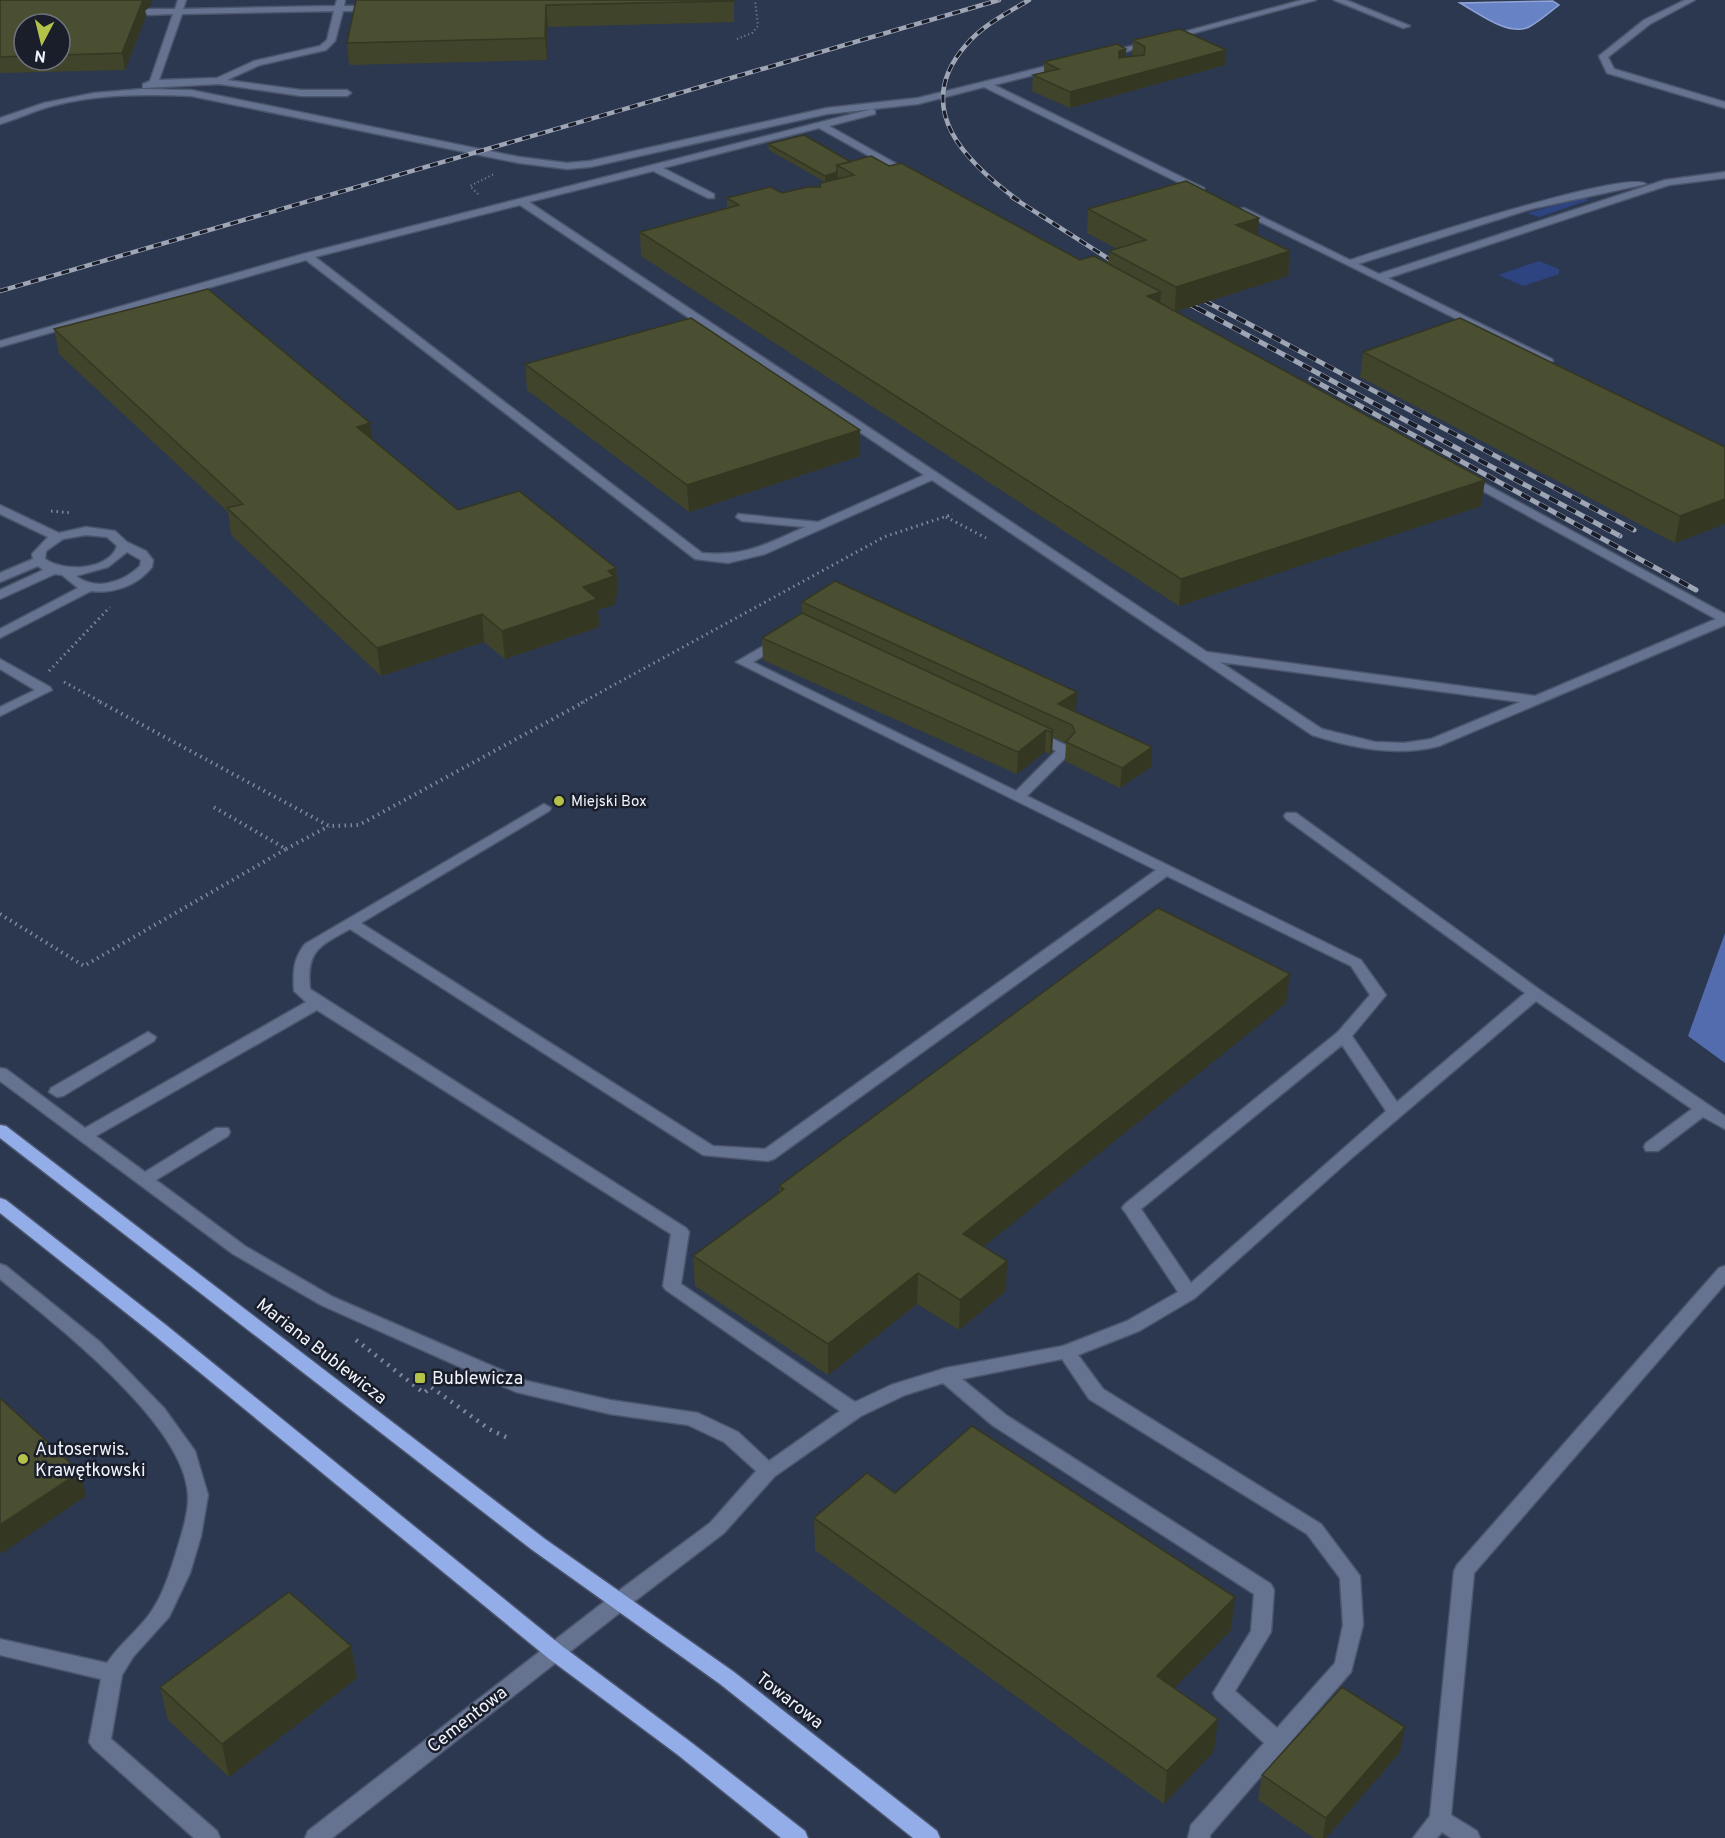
<svg xmlns="http://www.w3.org/2000/svg" width="1725" height="1838" viewBox="0 0 1725 1838" font-family="Overpass,sans-serif">
<style>
.green{fill:#2d4480}
.forest{fill:#526cad}
.water{fill:#6783c6;stroke:#90a5d6;stroke-width:1.5}
.lines{fill:none;stroke-linecap:round;stroke-linejoin:round}
.lane-casing{stroke:#4b556c;stroke-width:3}
.street-casing{stroke:#4b556c;stroke-width:3}
.primary-casing{stroke:#4b556c;stroke-width:3}
.path-far3{stroke:#80889b;stroke-width:2;stroke-dasharray:1 3;stroke-linecap:butt}
.path-far2{stroke:#80889b;stroke-width:3;stroke-dasharray:1.5 4;stroke-linecap:butt}
.path-far1{stroke:#80889b;stroke-width:4;stroke-dasharray:1.5 4.5;stroke-linecap:butt}
.path{stroke:#80889b;stroke-width:4.5;stroke-dasharray:2 6;stroke-linecap:butt}
.lane{fill:#667390;fill-rule:evenodd}
.street{fill:#667390;fill-rule:evenodd}
.primary{fill:#93ade9;fill-rule:evenodd}
.rail-far1-casing{stroke:#9ea6b6;stroke-width:4.5}
.rail-casing{stroke:#9ea6b6;stroke-width:5}
.rail-far1{stroke:#191e2a;stroke-width:3;stroke-dasharray:8;stroke-linecap:butt}
.rail{stroke:#191e2a;stroke-width:4;stroke-dasharray:10;stroke-linecap:butt}
.wall{fill:#40442a;fill-rule:evenodd}
.shaded-wall{fill:#343722}
.building{fill:#4b4f31;stroke:#343722;stroke-width:1.5}
.poi-dot{fill:#b4c24a;stroke:#191e2a;stroke-width:2}
.labels{text-anchor:middle;stroke-width:5;stroke-linejoin:round;paint-order:stroke}
.poi-label{font-size:15px;fill:#eef3fd;stroke:#191e2a;text-anchor:start}
.near-street-label{font-size:18px;fill:#eef3fd;stroke:#191e2a}
.near-poi-label{font-size:18px;fill:#eef3fd;stroke:#191e2a;text-anchor:start}
</style>
<rect width="100%" height="100%" fill="#2c3750"/>
<!-- green -->
<path class="green" d="M1582,198L1589,200L1539,217L1527,213Z
M1539,261L1559,269V274L1523,286L1498,275Z"/>
<!-- forest -->
<path class="forest" d="M1725,933V1063L1688,1036Z"/>
<!-- water -->
<path class="water" d="M1553,1L1559,5C1550,12 1540,21 1529,27C1508,37 1477,12 1460,3Z"/>
<g class="lines">
<defs>
<path id="lane" d="M178,0H186L183,9L335,6L337,0H345L344,6H364V10L361,11H343L335,41L326,50L260,65L227,80L301,90H347L351,93L347,96H301L219,84L143,88V84L150,81L173,14L148,15L144,12L148,9H175ZM334,11L327,40L320,46L254,61L217,78L159,80L182,14Z
M1302,0H1316L1109,56L1102,54Z
M1334,0H1346L1410,26L1403,28Z
M1685,0H1695L1650,24L1608,57L1614,69L1725,102V108L1607,73L1599,56L1644,20Z
M1063,62L1066,63V67L994,85L1204,188V192H1198L984,87L918,104L827,114L590,167L567,169L519,163L191,96C143,94 95,94 48,107C32,112 16,119 0,124V118L44,103L94,93L142,89L191,90L519,157L567,163L590,161L827,108L918,98Z
M872,109L875,110V114L829,126L911,172V176H905L819,128L663,168L714,194V198H708L653,171L529,202L1207,652L1535,696L1716,619L1463,480V476L1467,474L1725,614V625L1439,746C1396,757 1353,748 1312,735L932,480L765,554L728,563L695,559L306,260L0,347V341L303,254ZM520,205L924,475L818,522L738,514L736,517L742,521L805,527C766,544 746,557 702,553L315,257ZM1220,662L1520,702L1431,739L1404,743L1375,742L1322,729Z
M1725,172V178L1669,185L1388,278L1552,359L1553,361L1548,364L1236,210L1244,208L1350,260C1387,248 1625,169 1646,184L1531,209L1358,264L1379,274L1665,180Z
M0,505L59,533L86,527L115,531L127,542L146,551L153,560L152,567C138,585 114,594 91,591L0,638V629L78,588L62,575L55,574L0,599V590L43,570L38,566L0,582V573L33,559L32,554L48,537L0,514ZM86,535L107,537L117,546C109,571 63,572 45,559L46,551L63,539ZM127,552L141,560L140,566C122,583 96,591 76,576L108,567Z
M779,637L784,638L785,641L784,644L753,662L1016,791L1056,751L1029,738L1027,735L1029,732H1039L1070,747L1072,750L1070,753L1027,796L1361,960L1386,995L1352,1036L1397,1102L1525,993L1286,819L1284,816L1286,813H1296L1540,990L1725,1116V1129L1703,1117L1658,1151H1646L1644,1147L1646,1143L1692,1109L1536,1001L1354,1156L1195,1298L1139,1331L1078,1355L1103,1389L1321,1524L1360,1576L1363,1625L1351,1672L1210,1835V1838H1188L1191,1825L1264,1743L1216,1699L1213,1693L1251,1631L1254,1594L992,1425L943,1383L905,1395L861,1416L775,1476L724,1533L627,1607L620,1609L613,1607L610,1601L613,1595L710,1523L756,1471L724,1442L688,1425L610,1414L516,1392L321,1305L233,1254L0,1081V1068L6,1069L85,1128L306,1002L294,991C293,972 293,959 305,944L544,804L551,808L549,811L361,923L713,1146L765,1149L1156,870L736,662ZM1167,876L1351,966L1370,995L1338,1032L1125,1204L1122,1208L1125,1212L1178,1292L1127,1321L1063,1346L946,1368L891,1385L855,1402L681,1284L689,1232L686,1228L310,989C306,951 319,946 350,929L703,1155L768,1161L774,1159ZM317,1010L671,1234L663,1286L666,1290L840,1411L769,1461L738,1432L698,1413L610,1400L527,1381L333,1297L245,1246L156,1180L228,1136L230,1132L228,1128H216L145,1172L96,1136ZM1342,1045L1386,1111L1191,1283L1141,1209ZM1062,1359L1089,1399L1307,1534L1340,1578L1343,1625L1335,1663L1277,1728L1235,1691L1271,1632L1274,1590L1271,1584L1006,1415L962,1379Z
M0,659L50,687L52,690L0,716V707L35,690L0,669Z
M148,1032L156,1037L154,1041L63,1096L57,1097L49,1092L51,1088Z
M0,1264L6,1266L100,1342L164,1408L195,1451L208,1495L201,1536L190,1573L169,1617L133,1657L122,1675L111,1739L217,1831L220,1838H194L93,1748L89,1742L101,1679L0,1655V1639L107,1663C121,1642 139,1630 151,1612C163,1595 170,1572 176,1553C181,1536 189,1513 188,1495C185,1423 53,1323 0,1279Z
M1725,1266V1284L1474,1573L1451,1815L1477,1831L1480,1838H1451L1442,1832L1437,1838H1413L1430,1816L1454,1571L1457,1565L1719,1268Z"/>
<path id="street" d="M620,1593L627,1595L630,1601L627,1607L332,1838H305L308,1831L613,1595Z"/>
<path id="primary" d="M0,1125L6,1126L545,1539L734,1672L937,1831L940,1838H913L720,1684L531,1549L0,1138Z
M0,1198L6,1200L166,1325L562,1646L692,1743L805,1831L808,1838H781L678,1755L548,1658L154,1335L0,1213Z"/>
</defs>
<!-- lane casing -->
<use href="#lane" class="lane-casing"/>
<!-- street casing -->
<use href="#street" class="street-casing"/>
<!-- primary casing -->
<use href="#primary" class="primary-casing"/>
<!-- path-far3 -->
<path class="path-far3" d="M737,39L752,33L758,26L755,0
M478,194L470,186L494,174"/>
<!-- path-far2 -->
<path class="path-far2" d="M51,511L73,513
M946,517L986,538
M49,671L110,607
M64,682L103,703
M581,703L884,537L953,514"/>
<!-- path-far1 -->
<path class="path-far1" d="M100,702L329,826L359,825L584,702
M286,849L329,826
M0,914L84,966L286,849L210,805"/>
<!-- path -->
<path class="path" d="M356,1340L424,1393L431,1387L489,1429L510,1439"/>
<!-- lane -->
<use href="#lane" class="lane"/>
<!-- street -->
<use href="#street" class="street"/>
<!-- primary -->
<use href="#primary" class="primary"/>
<defs>
<path id="rail-far1" d="M1012,197L1123,268
M1019,201C967,163 910,109 966,45C983,25 1007,13 1029,0
M0,291L999,0
M1178,298L1200,310
M1205,301L1222,310"/>
<path id="rail" d="M1197,308L1620,536
M1219,308L1634,530
M1311,379L1696,590"/>
</defs>
<!-- rail-far1 casing -->
<use href="#rail-far1" class="rail-far1-casing"/>
<!-- rail casing -->
<use href="#rail" class="rail-casing"/>
<!-- rail-far1 -->
<use href="#rail-far1" class="rail-far1"/>
<!-- rail -->
<use href="#rail" class="rail"/>
</g>
<!-- wall -->
<path class="wall" d="M0,0L150,7L145,10L146,16L125,70L0,73ZM24,24H60V60H24Z
M356,0H734V22L548,27L547,60L349,65L347,43Z
M1133,40L1225,65L1070,108L1032,91L1033,75L1044,72V62L1133,56H1132Z
M768,144L851,162L889,166L1080,260L1108,264L1109,251L1117,249L1087,233L1088,209L1259,218L1257,235L1290,251L1288,276L1175,312L1485,480L1481,506L1179,606L641,256L640,232L727,208V198L782,193L820,187L838,179V178L825,182L769,150Z
M54,329L372,440L458,510L616,568L618,596L615,597L616,604L598,610L599,627L505,659L484,642L381,676L231,535L228,512L59,354Z
M1363,352L1725,447V524L1675,543L1360,377Z
M525,364L860,456L689,512L527,390Z
M802,602L1077,692L1075,711L1151,767L1120,788L1065,761L1066,743L1053,737L1052,752L1050,754L1045,752L1017,774L763,660L762,638L802,613Z
M1286,1003L984,1246L1006,1291L959,1330L917,1304L828,1375L695,1286L693,1256L779,1193V1186Z
M895,1493L1231,1630L1174,1688L1214,1751L1164,1804L815,1550L814,1518Z
M351,1646L357,1678L229,1777L168,1720L160,1687Z
M1400,1752L1326,1838H1314L1258,1800L1262,1775Z"/>
<!-- shaded-wall -->
<path class="shaded-wall" d="M140,0H152L150,7L145,10L146,16L125,70L122,53Z
M546,5L548,27L547,60L545,38Z
M1126,49V64L1118,67L1119,51Z
M1226,50L1225,65L1070,108V92Z
M837,172L838,178L825,182V176Z
M1259,218L1257,241L1236,225Z
M1290,251L1288,276L1175,312L1176,287Z
M1161,292L1159,317L1147,296Z
M370,423L374,449L357,427Z
M860,430V456L689,512L687,485Z
M1485,480L1481,506L1179,606L1181,579Z
M1725,499V524L1675,543L1680,516Z
M616,568L618,596L615,597L616,604L598,610L599,627L505,659L502,631L583,587L608,571Z
M482,614L484,642L381,676L377,648Z
M1077,692L1076,711L1061,720L1058,704Z
M1046,730L1045,752L1017,774L1018,752Z
M1053,730L1052,752L1050,754L1051,732Z
M1152,747L1151,767L1120,788L1122,768Z
M1290,974L1286,1003L962,1264L963,1234Z
M1007,1261L1006,1291L959,1330L960,1300Z
M918,1273L917,1304L828,1375V1344Z
M80,1472L86,1496L1,1554L0,1549V1525Z
M1235,1597L1231,1630L1154,1709L1157,1676Z
M351,1646L357,1678L229,1777L222,1744Z
M1218,1719L1214,1751L1164,1804L1167,1771Z
M1405,1727L1400,1752L1326,1838H1323L1326,1818Z"/>
<!-- building -->
<path class="building" d="M0,0H143L122,53L60,55V24H24V56L0,57Z
M356,0H734V1L546,5L545,38L347,43Z
M1180,29L1226,50L1070,92L1033,75L1059,69L1044,62L1117,44L1126,49L1119,51V58L1144,55L1145,47L1133,40Z
M804,135L851,162L837,165V172L825,176L768,144Z
M871,156L889,166L901,163L1080,260L1094,256L1161,292L1147,296L1485,480L1181,579L640,232L739,205L727,198L770,187L782,193L808,187H820L821,183L854,175L837,165Z
M1186,181L1259,218L1236,225L1290,251L1176,287L1109,251L1146,240L1088,209Z
M208,289L370,423L357,427L458,510L519,491L616,568L608,571L614,576L583,587L597,599L502,631L482,614L377,648L227,508L243,504L54,329Z
M691,318L860,430L687,485L525,364Z
M1460,318L1725,447V499L1680,516L1363,352Z
M835,581L1077,692L1058,704L1152,747L1122,768L1066,742L1075,732L1072,725L802,602Z
M802,613L1053,730L1051,732L1046,730L1018,752L762,638Z
M1158,908L1290,974L963,1234L1007,1261L960,1300L918,1273L828,1344L693,1256L784,1189L779,1186Z
M0,1398L80,1472L0,1525Z
M972,1426L1235,1597L1157,1676L1218,1719L1167,1771L814,1518L867,1473L895,1493Z
M289,1592L351,1646L222,1744L160,1687Z
M1342,1687L1405,1727L1326,1818L1262,1775Z"/>
<!-- markers -->
<g class="poi-dot">
<circle cx="559" cy="801" r="6"/>
<rect x="414" y="1372" width="12" height="12" rx="3"/>
<circle cx="23" cy="1459" r="6"/>
</g>
<g class="labels">
<!-- poi labels -->
<g class="poi-label">
<text x="571" y="806">Miejski Box</text>
</g>
<!-- near-street labels -->
<g class="near-street-label">
<text transform="translate(322 1351) rotate(38)" y="6">Mariana Bublewicza</text>
<text transform="translate(790 1700) rotate(38)" y="6">Towarowa</text>
<text transform="translate(467 1719) rotate(-38)" y="6">Cementowa</text>
</g>
<!-- near-poi labels -->
<g class="near-poi-label">
<text x="432" y="1384">Bublewicza</text>
<text x="35" y="1455">Autoserwis.<tspan x="35" dy="21">Krawętkowski</tspan></text>
</g>
</g>
<!-- north arrow -->
<g transform="translate(42 42) rotate(187)"><circle r="28" fill="#191e2a" stroke="#6e737e" stroke-width="1.5"/>
<path d="M0-4.5L10 22L0 15L-10 22Z" fill="#b4c24a"/>
<text y="-9" font-size="16" font-weight="bold" text-anchor="middle" fill="#eef3fd">N</text>
</g>
</svg>
